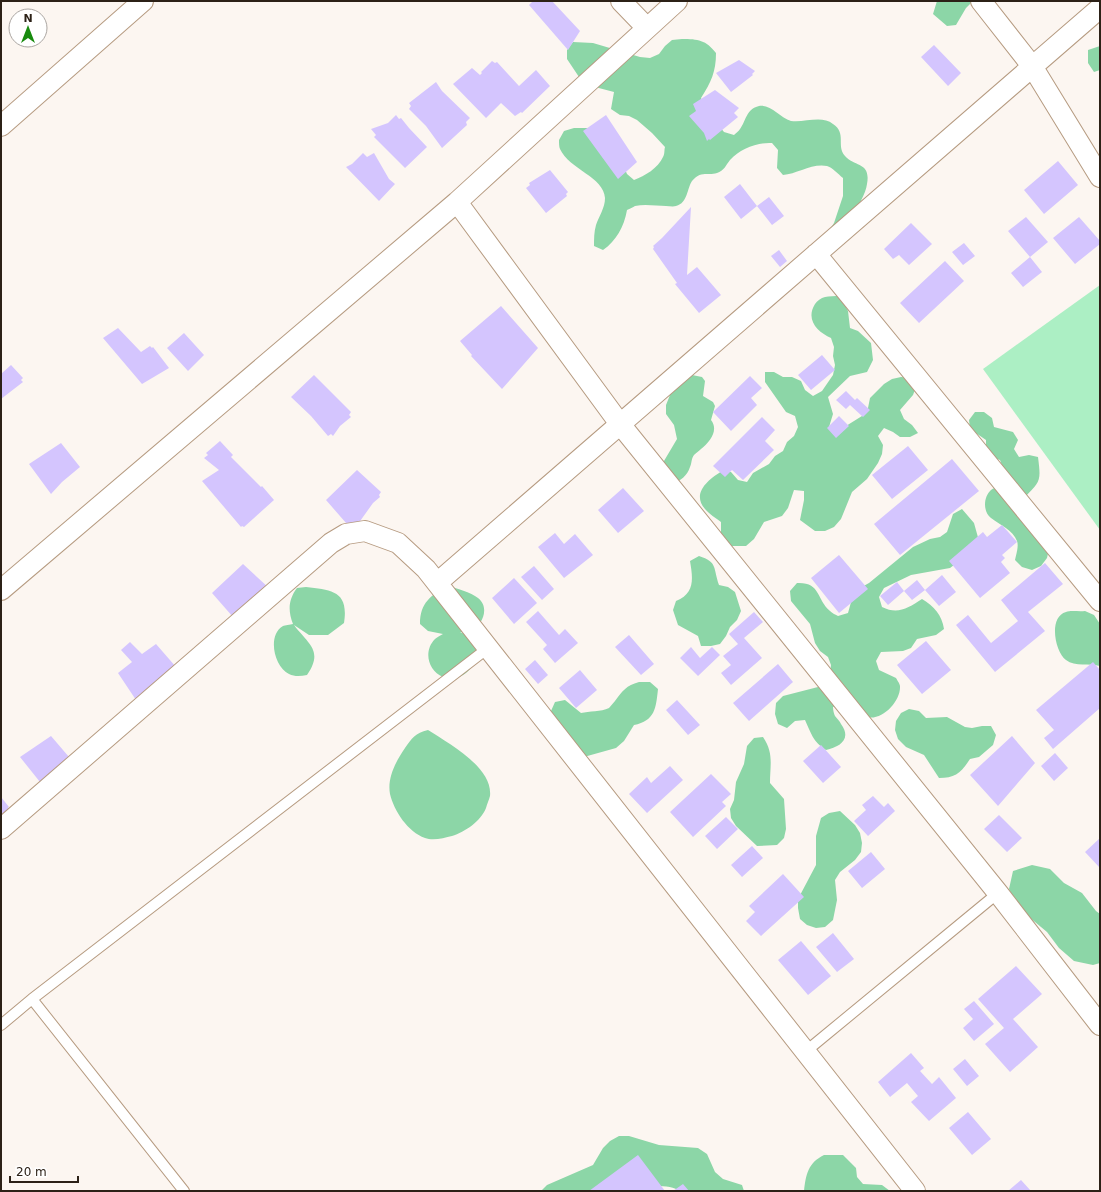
<svg xmlns="http://www.w3.org/2000/svg" width="1101" height="1192" viewBox="0 0 1101 1192" font-family="'DejaVu Sans',sans-serif">
<style>
.green{fill:#acefc4}
.forest{fill:#8cd6a7}
.building{fill:#d4c5fe}
.lines{fill:none;stroke-linecap:round;stroke-linejoin:round}
.service-casing{stroke:#b69b81;stroke-width:12}
.minor-casing{stroke:#b69b81;stroke-width:22}
.service{stroke:#fff;stroke-width:10}
.minor{stroke:#fff;stroke-width:20}
</style>
<rect width="100%" height="100%" fill="#fcf6f1"/>
<!-- green -->
<path class="green" d="M1100,285V530L983,369Z"/>
<!-- forest -->
<path class="forest" d="M937,1H973L966,8L956,25L947,26L933,14Z
M682,39C698,39 706,40 716,53C716,72 711,82 701,98L704,107L724,132L734,135C736,133 739,131 740,129C746,121 746,109 759,106C771,104 780,118 791,121C804,123 822,115 833,124C847,133 836,146 845,156C855,167 871,162 867,184C864,209 820,252 803,272L834,223L843,196V178C838,174 832,167 827,166C812,163 797,174 783,175L777,168L778,150L772,143C757,142 740,149 730,160C726,165 724,171 717,173C708,176 701,170 692,181C687,188 688,203 676,206C673,207 669,206 666,206C657,206 645,204 635,206C633,207 630,209 627,210C624,227 616,241 603,250L594,246C594,239 594,232 596,225C599,216 605,208 605,198C604,177 569,169 560,149C559,147 559,143 559,140L564,131L574,128H593L615,146L627,174L634,180C645,176 658,168 663,157C665,154 664,150 665,147L652,133L637,120L629,116L620,115L611,109L614,92L595,87L579,77L567,59V50L573,42L593,43L640,57L650,58L659,54L665,46L672,40Z
M1100,46V70L1094,72L1088,63V50Z
M840,296L848,311L850,328L858,331L871,343L873,360L867,372L850,376L828,397L833,414L829,427L838,431L862,416L868,408L870,398L884,384L892,379L901,377L911,378L916,387L913,395L900,410L904,419L912,425L918,433L910,437H900L893,432L884,428L878,436L883,445L882,454L878,463L867,479L852,492L841,519L834,527L825,531H815L800,520L804,500V491L794,490L788,508L782,516L764,522L754,539L746,546H728L721,540V522C716,518 709,514 705,509C691,493 709,479 722,471L731,472L738,480L747,482L753,473L769,464L775,456L783,451L787,442L794,436L798,427L795,416L786,412L765,382V372H774L783,377H792L801,381L805,390L813,396L822,391L833,375L835,365L833,356L834,347L831,338C818,332 805,320 815,304C817,301 821,298 825,297C829,296 835,296 840,296Z
M692,375L702,377L705,381L703,396L713,402L715,406L711,420C719,430 710,442 701,449C699,451 696,453 694,455C691,459 692,463 690,467C687,476 681,480 673,484L661,466L677,439L674,425L666,414V405L670,395L679,382Z
M975,412H984L992,418L994,427L1013,432L1018,440L1014,449L1019,457L1029,455L1038,457C1041,481 1041,481 1024,498L1049,549L1047,558L1041,566L1032,570L1022,567L1015,560C1016,555 1019,546 1017,541C1013,530 1000,525 991,518C983,512 983,497 991,490C993,488 997,487 999,486L1003,468L1000,460L991,457L986,449V440L970,429L969,420Z
M962,509L974,523L979,541L966,556L950,568L911,575L884,588L879,597L882,607C898,615 908,608 922,599C934,606 942,615 944,629L936,635L917,639L911,648L903,651L881,652L876,661L879,670L896,678C897,680 900,684 900,686C901,701 882,721 867,717C858,714 849,708 842,704L833,707C833,710 834,714 835,716C837,719 840,721 841,724C852,739 840,747 826,750C813,742 811,733 805,720L795,721L787,728L778,724L775,714L776,703L783,696L818,687L826,683L830,674L831,665L828,657L820,651L815,643L810,624L791,601L790,591L797,583C821,582 816,599 830,611C832,613 836,615 838,616L848,613L853,595L860,588L869,583L913,547L930,539L940,537L947,532L953,514Z
M699,556C718,562 713,568 719,585L728,587L735,592L741,611L737,620L730,627L726,636L720,644L711,646H701L698,636L678,625L673,610L676,601C695,593 693,579 690,561Z
M448,585C456,589 471,592 478,598C490,607 483,626 470,631C467,632 463,632 460,632C470,636 476,640 476,652C477,668 459,684 443,677C428,671 423,651 435,639C437,637 440,636 443,634L428,631L420,624C420,602 431,596 448,585Z
M306,587C332,590 349,591 344,623L328,635H309L294,625C308,644 324,650 307,675C301,676 295,677 289,674C274,667 267,635 283,626C285,625 290,625 293,624C288,611 288,600 297,588Z
M1085,611L1094,615L1100,624V666C1090,663 1075,667 1066,660C1055,652 1048,617 1066,612C1071,610 1079,612 1085,611Z
M639,682H650L658,689C656,708 655,721 634,725L624,741L616,748L573,760L554,721L551,711L555,702L565,700L581,713C589,711 601,712 609,708C611,706 613,703 615,701C623,690 626,686 639,682Z
M909,709L919,711L926,718L947,717L965,727L972,728L982,726H991L996,735L993,745L979,757L970,759C961,773 955,778 939,778L924,755L906,747L898,739L895,730L896,721L901,713Z
M428,730C448,743 493,767 490,796C489,800 487,804 486,808C481,821 465,832 452,836C444,838 433,841 425,838C408,832 394,811 390,794C387,778 396,761 405,748C412,738 415,733 428,730Z
M763,737C774,753 770,765 770,783L784,799L786,829L784,838L777,845L757,846L736,826L731,818L730,809L734,800L736,782L744,764L747,746L754,738Z
M840,811L855,825L860,833L862,843L861,852L855,860L840,872L835,880L837,900L833,920L825,927L816,928L807,925L800,919L798,908V899L816,865V836L821,818L829,813Z
M1032,865L1050,869L1064,883L1082,893L1096,911L1100,914V963L1093,965L1074,961L1059,948L1047,932L1017,907L1009,889L1013,871Z
M619,1136H629L659,1145L698,1148L707,1154L715,1172L723,1179L742,1185L744,1191H680C665,1180 620,1190 600,1191C580,1192 561,1191 541,1191L547,1185L593,1165L603,1148L610,1141Z
M824,1155H843L856,1168L857,1177L863,1184L882,1185L890,1191H804C806,1174 808,1163 824,1155Z"/>
<!-- building -->
<path class="building" d="M533,1H552L580,31L568,50L529,5Z
M934,45L961,73L948,86L921,57Z
M739,60L755,71L752,74L753,75L731,92L716,73Z
M492,61L495,63L497,62L519,86L536,70L550,86L522,113L521,112L515,116L501,103L486,118L453,84L472,68L480,75L482,73L481,72Z
M436,82L442,91L470,118L466,122L467,125L442,148L426,126L409,109L411,106L409,103Z
M715,90L739,108L734,113L738,117L710,140L709,139L707,141L704,133L689,116L696,111L693,104Z
M396,115L399,119L401,118L409,128L427,147L405,168L374,137L376,135L371,129L388,123Z
M606,115L637,162L618,179L583,131Z
M363,153L367,157L374,153L389,179L395,184L379,201L346,167L352,164Z
M1058,161L1078,185L1044,214L1024,190Z
M550,170L568,192L566,194L567,196L546,213L526,188L530,185L529,183Z
M740,184L757,206L769,197L784,216L772,225L757,206L741,219L724,197Z
M691,207L687,275L697,267L721,295L699,313L675,284L677,283L653,249L654,247L653,246L662,238Z
M1026,217L1048,242L1030,257L1008,231Z
M1079,217L1100,241V244L1075,264L1053,238Z
M911,223L932,244L909,265L899,255L893,259L884,249Z
M964,243L975,256L963,265L952,252Z
M779,250L787,261L780,267L771,256Z
M1030,257L1042,272L1023,287L1011,273Z
M945,261L964,281L919,323L900,303Z
M501,306L538,348L502,389L471,356L472,355L460,341Z
M118,328L141,352L150,346L152,348L153,347L169,368L142,384L103,338Z
M184,333L204,355L188,371L167,348Z
M822,355L835,370L811,390L798,375Z
M11,365L23,378L21,380L23,382L1,399V374Z
M314,375L351,412L349,415L351,417L340,426L333,436L331,434L328,436L311,416L291,397Z
M750,376L762,388L751,398L757,405L731,431L713,412Z
M846,391L855,400L857,398L870,410L863,417L850,405L846,409L836,400Z
M839,416L849,426L836,438L827,428Z
M762,417L775,430L765,441L774,450L743,480L732,470L725,477L713,466Z
M220,441L233,455L231,457L261,487L262,486L274,500L244,527L242,526L241,527L202,481L219,470L204,458L208,455L206,453Z
M61,443L80,467L62,482L51,494L29,464Z
M908,446L928,470L892,499L872,475Z
M952,459L979,491L900,555L874,524Z
M357,470L381,492L379,495L380,497L373,503L353,531L326,500Z
M623,488L644,511L618,533L598,510Z
M1002,525L1017,542L1002,555L1005,558L1001,562L1010,573L980,598L949,561L983,532L987,537Z
M555,533L564,544L575,534L593,555L564,578L538,547Z
M839,555L868,589L839,613L811,578Z
M1045,563L1063,584L1028,612L1045,631L995,672L956,625L968,615L991,643L1018,621L1001,600Z
M243,564L269,588L233,617L212,593Z
M534,566L554,589L542,600L521,577Z
M942,575L956,592L939,606L925,590Z
M514,578L537,603L514,624L492,598Z
M917,580L925,590L912,600L904,591L888,605L880,596L897,582L904,591Z
M538,611L559,635L565,629L578,643L555,663L543,649L547,645L526,622Z
M754,612L763,622L744,638L762,658L731,685L721,673L731,665L723,656L738,644L729,634Z
M629,635L654,664L641,675L615,647Z
M926,641L951,670L922,694L897,665Z
M130,642L142,654L156,644L176,667L138,703L118,673L132,662L121,650Z
M691,647L700,658L712,647L720,655L698,676L680,658Z
M535,660L548,675L538,684L525,669Z
M1093,662L1100,670V708L1053,749L1044,738L1054,730L1036,710Z
M778,664L793,682L749,721L733,703Z
M580,670L597,690L576,708L559,688Z
M677,700L700,725L688,735L666,710Z
M51,736L69,757L40,782L20,757Z
M1012,736L1035,763L998,806L970,775Z
M821,745L841,767L823,783L803,761Z
M1055,753L1068,768L1054,781L1041,766Z
M670,766L683,780L647,813L629,794L647,777L651,783Z
M711,774L731,794L722,802L726,806L693,837L670,812Z
M873,796L884,807L888,803L895,811L868,836L854,821L866,810L862,805Z
M1,797L9,807H8L10,811L1,818Z
M999,815L1022,838L1007,852L984,829Z
M726,817L738,829L717,849L705,836Z
M1100,838V868L1085,852Z
M752,846L763,858L742,877L731,865Z
M871,852L885,869L862,888L848,871Z
M783,874L804,897L761,936L746,921L755,912L749,906Z
M833,933L854,959L837,972L816,947Z
M801,941L831,976L808,995L778,960Z
M1016,966L1042,994L1013,1019L1038,1047L1010,1072L985,1044L1004,1028L978,999Z
M974,1001L994,1024L974,1041L963,1028L973,1019L964,1009Z
M911,1053L924,1068L920,1071L932,1084L939,1077L956,1098L929,1121L911,1102L918,1096L907,1083L890,1097L878,1082Z
M965,1059L979,1076L967,1086L953,1069Z
M968,1112L991,1139L972,1155L949,1128Z
M638,1155L665,1191H589Z
M1021,1180L1031,1191H1008Z
M683,1184L689,1191H673Z"/>
<g class="lines">
<defs>
<path id="service" d="M32,999L184,1191
M1,1025L32,999L488,648
M805,1052L998,893"/>
<path id="minor" d="M621,1L647,28
M981,1L1032,66L1100,177
M1,126L143,1
M457,202L620,424L998,893L1100,1025
M816,254L1100,601
M437,583L1100,8
M1,590L457,202L677,1
M1,829L331,543L346,534L365,531L398,543L426,569L915,1191"/>
</defs>
<!-- service casing -->
<use href="#service" class="service-casing"/>
<!-- minor casing -->
<use href="#minor" class="minor-casing"/>
<!-- service -->
<use href="#service" class="service"/>
<!-- minor -->
<use href="#minor" class="minor"/>
</g>
<!-- border -->
<rect width="1101" height="1192" fill="none" stroke="#2c2117" stroke-width="4"/>
<!-- north arrow -->
<g transform="translate(28 28)"><circle r="19" fill="#ffffff" stroke="#aba6a2"/>
<path d="M0-3L7 15L0 10L-7 15Z" fill="#188b0e"/>
<text y="-6" font-size="11" font-weight="bold" text-anchor="middle" fill="#2c2117">N</text>
</g>
<!-- scale -->
<path d="M10 1176v6h68v-6" fill="none" stroke="#2c2117" stroke-width="2"/>
<text x="16" y="1176" font-size="12" fill="#2c2117" stroke="#ffffff" stroke-width="3" paint-order="stroke">20 m</text>
</svg>
